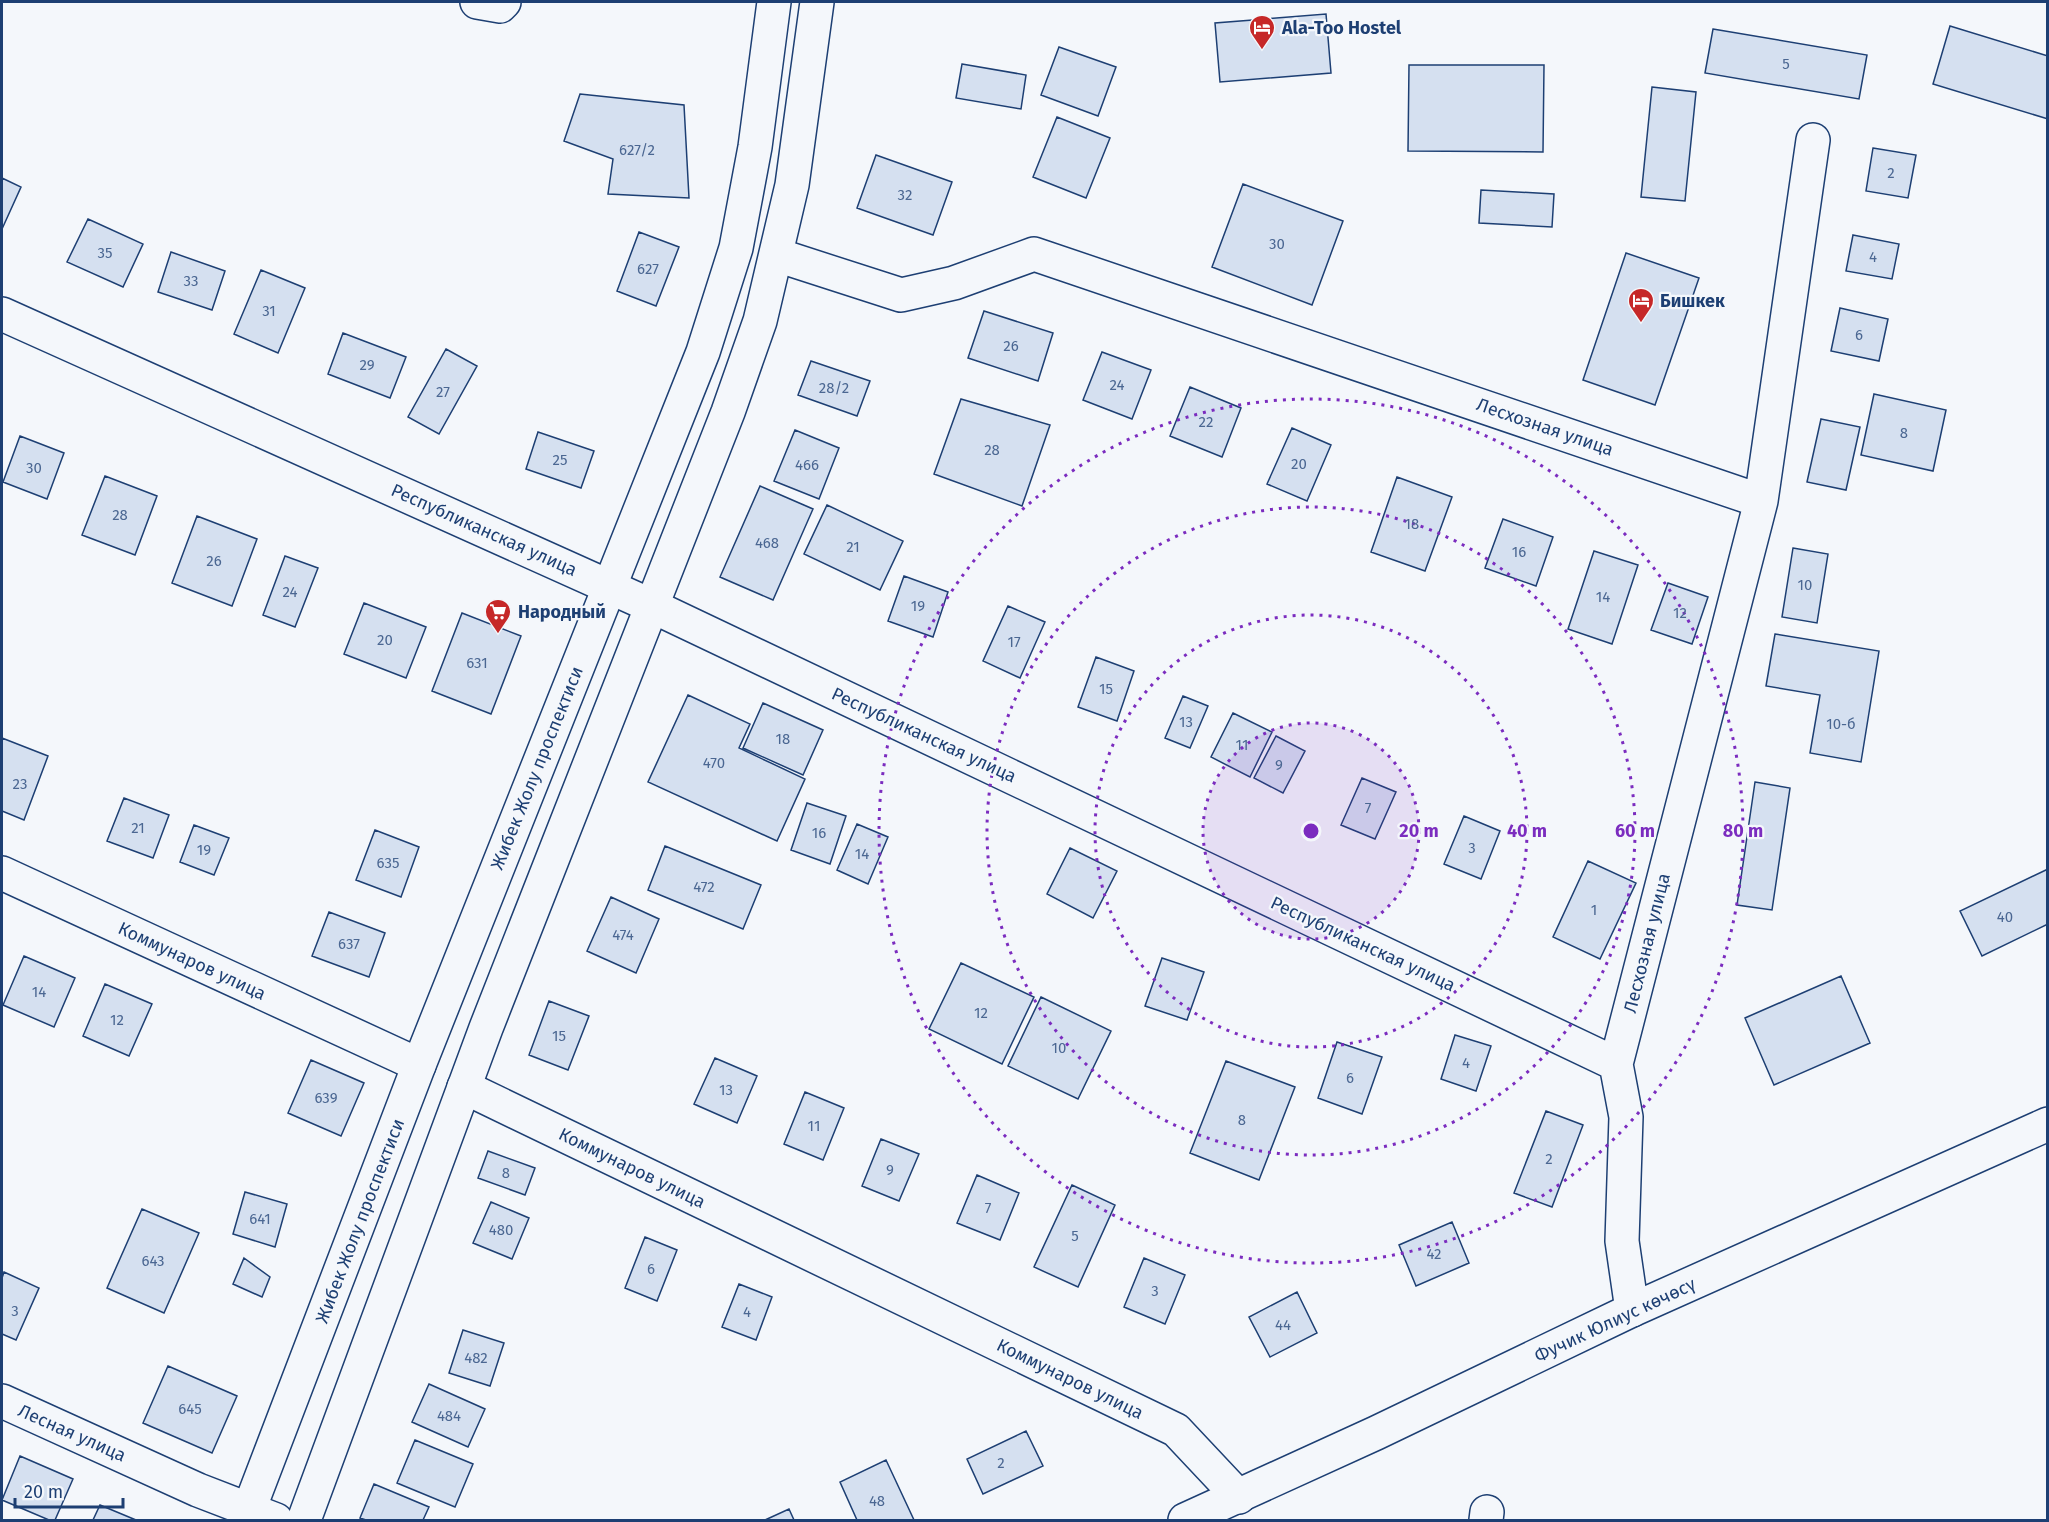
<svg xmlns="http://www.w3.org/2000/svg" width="2049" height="1522" viewBox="0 0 2049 1522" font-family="'Fira Sans',sans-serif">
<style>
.building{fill:#d5e0f0;stroke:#1d3f73;stroke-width:1.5}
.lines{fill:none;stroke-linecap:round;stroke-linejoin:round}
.minor-casing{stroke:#1d3f73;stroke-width:36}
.major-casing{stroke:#1d3f73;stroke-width:36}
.minor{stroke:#f4f7fb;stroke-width:33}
.major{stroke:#f4f7fb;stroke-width:33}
.ring{fill:none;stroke:#7b2cbf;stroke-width:3;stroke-dasharray:3 6}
.labels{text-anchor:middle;stroke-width:4.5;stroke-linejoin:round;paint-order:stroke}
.number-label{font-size:15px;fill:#4b6792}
.poi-label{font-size:18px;font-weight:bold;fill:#1d3f73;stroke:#f4f7fb;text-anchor:start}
.street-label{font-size:18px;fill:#1d3f73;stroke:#f4f7fb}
.centre{fill:#7b2cbf;stroke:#f4f7fb;stroke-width:3}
.ring-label{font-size:18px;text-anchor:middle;font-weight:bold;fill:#7b2cbf;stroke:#f4f7fb;stroke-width:4.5;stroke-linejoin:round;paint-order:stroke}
</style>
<rect width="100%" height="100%" fill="#f4f7fb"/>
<!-- building -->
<path class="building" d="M1326,14L1331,73L1220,82L1215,23Z
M1950,26L2048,56V119L1933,84Z
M1713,29L1867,55L1859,99L1705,73Z
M1059,47L1116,67L1098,116L1041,95Z
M962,64L1026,75L1021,109L956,98Z
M1409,65H1544L1543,152L1408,151Z
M1652,87L1696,92L1685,201L1641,197Z
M580,94L684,105L689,198L608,194L613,159L564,141Z
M1057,117L1110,138L1086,198L1033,177Z
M1873,148L1916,155L1908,198L1866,191Z
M876,155L952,182L933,235L857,208Z
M2,178L21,187L2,229Z
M1243,184L1343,221L1312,305L1212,267Z
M1481,190L1554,194L1552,227L1479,223Z
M88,219L143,244L123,287L67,262Z
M639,232L679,247L656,306L617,291Z
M1853,235L1899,244L1892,279L1846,271Z
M171,252L225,271L212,310L158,292Z
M1626,253L1699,278L1655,405L1583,380Z
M261,270L305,288L278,353L234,334Z
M1840,308L1888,319L1879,361L1831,351Z
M984,311L1053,333L1038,381L968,358Z
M343,333L406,357L390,398L328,374Z
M446,349L477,366L439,434L408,417Z
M1102,352L1151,370L1132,419L1083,400Z
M811,361L870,381L857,416L798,395Z
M1190,387L1241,408L1222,457L1170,436Z
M1874,394L1946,410L1933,471L1861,455Z
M961,399L1050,425L1022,506L934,474Z
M1821,419L1860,427L1846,490L1807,482Z
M1292,428L1331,445L1307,501L1267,484Z
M795,430L839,448L819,499L774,481Z
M538,432L594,451L581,488L526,469Z
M20,436L64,453L47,499L3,482Z
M105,476L157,496L135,555L82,535Z
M1397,477L1452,497L1425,571L1371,552Z
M760,486L813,509L773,600L720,577Z
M827,505L903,541L880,590L804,554Z
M197,516L257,539L232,606L172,583Z
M1503,519L1553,537L1536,586L1485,568Z
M1793,548L1828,554L1817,623L1782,617Z
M1594,551L1638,565L1612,644L1568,629Z
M285,556L318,568L295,627L263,615Z
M904,576L948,592L933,637L888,621Z
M1668,583L1708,597L1692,644L1651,630Z
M364,603L426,627L406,678L344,654Z
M1008,606L1045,622L1020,678L983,661Z
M462,613L521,636L491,714L432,691Z
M1775,634L1879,651L1861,762L1810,753L1820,695L1766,686Z
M1096,657L1134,671L1117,721L1078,707Z
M688,695L750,724L739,748L805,779L777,841L648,782Z
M1183,696L1208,706L1190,748L1165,738Z
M763,703L823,730L803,775L743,748Z
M1233,713L1272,732L1250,777L1211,757Z
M1276,736L1305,751L1283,793L1254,778Z
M2,738L48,756L24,820L2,811Z
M1362,778L1396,792L1375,839L1341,825Z
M1755,782L1790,788L1772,910L1737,905Z
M124,798L169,815L153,858L107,841Z
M807,803L846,816L830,864L791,850Z
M1464,816L1500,831L1481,879L1444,864Z
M857,824L888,837L868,884L837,870Z
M194,825L229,838L214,875L180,862Z
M375,830L419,847L401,897L356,880Z
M665,846L761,885L743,929L648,890Z
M1070,848L1117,871L1093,918L1047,894Z
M1588,861L1636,883L1600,959L1553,937Z
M2048,869V924L1982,956L1960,911Z
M611,897L659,919L636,973L587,951Z
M329,912L385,933L369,977L312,956Z
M24,956L75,978L54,1027L3,1005Z
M1162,958L1204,972L1187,1020L1145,1006Z
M961,963L1034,997L1002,1064L929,1029Z
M1841,976L1870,1043L1774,1085L1745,1018Z
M105,984L152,1004L129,1056L83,1036Z
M1041,997L1111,1031L1078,1099L1008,1066Z
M549,1001L589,1016L568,1070L529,1055Z
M1455,1035L1491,1046L1476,1091L1441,1079Z
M1337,1042L1382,1057L1362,1114L1318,1098Z
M715,1058L757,1076L737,1123L694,1104Z
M311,1060L364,1083L341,1136L288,1113Z
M1226,1061L1295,1087L1259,1180L1190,1153Z
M805,1092L844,1108L823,1160L784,1144Z
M1546,1111L1583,1125L1552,1207L1514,1193Z
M881,1139L919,1154L899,1201L862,1186Z
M488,1151L535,1168L525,1195L478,1178Z
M977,1175L1019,1193L1000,1240L957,1223Z
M1072,1185L1115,1205L1078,1287L1034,1267Z
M245,1192L287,1204L275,1247L233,1234Z
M491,1202L529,1218L512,1259L473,1243Z
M142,1209L199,1233L164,1313L107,1288Z
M1452,1222L1469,1263L1416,1286L1399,1245Z
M645,1237L677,1250L657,1301L625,1288Z
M244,1258L270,1277L262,1297L233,1284Z
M1144,1258L1185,1275L1165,1324L1124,1307Z
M4,1272L39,1288L16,1340L2,1334V1278Z
M739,1284L772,1297L756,1340L722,1327Z
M1297,1292L1317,1333L1270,1357L1249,1317Z
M463,1330L504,1343L490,1386L449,1373Z
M168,1366L237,1396L212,1453L143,1423Z
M429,1384L485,1409L468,1447L412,1422Z
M1026,1431L1043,1466L983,1494L967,1459Z
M415,1440L473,1464L455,1507L397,1483Z
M20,1456L73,1479L55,1520H49L2,1500Z
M886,1460L914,1520H857L840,1482Z
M374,1484L429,1507L423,1520H366L360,1518Z
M100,1505L136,1520H93Z
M789,1509L794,1520H765Z"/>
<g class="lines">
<defs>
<path id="minor" d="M477,2L500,6L504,2
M777,255L901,295L954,283L1034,254L1761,501L1616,1064
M2,314L652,606L1616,1064L1626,1117L1622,1241L1632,1310
M1761,501L1813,140
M2,873L419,1065
M464,1087L1176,1430L1239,1497
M2,1401L198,1490L276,1520
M1486,1520L1487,1512"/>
<path id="major" d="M245,1520L419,1065L703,352L736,248L755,147L774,2
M304,1520L486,1028L728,412L760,321L792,185L817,2
M1185,1520L1376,1433L1632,1310L2048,1124"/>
</defs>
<!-- minor casing -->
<use href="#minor" class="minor-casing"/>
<!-- major casing -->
<use href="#major" class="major-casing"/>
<!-- minor -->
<use href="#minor" class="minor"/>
<!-- major -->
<use href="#major" class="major"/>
</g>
<!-- distance rings -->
<circle cx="1311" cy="831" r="108" fill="#7b2cbf" fill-opacity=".12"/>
<g class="ring">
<circle cx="1311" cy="831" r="108"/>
<circle cx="1311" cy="831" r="216"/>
<circle cx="1311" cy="831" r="324"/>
<circle cx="1311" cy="831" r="432"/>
</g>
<!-- icons -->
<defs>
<symbol id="hotel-pin" viewBox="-11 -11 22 30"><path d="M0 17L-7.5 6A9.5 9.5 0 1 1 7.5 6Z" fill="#c62828" stroke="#f4f7fb"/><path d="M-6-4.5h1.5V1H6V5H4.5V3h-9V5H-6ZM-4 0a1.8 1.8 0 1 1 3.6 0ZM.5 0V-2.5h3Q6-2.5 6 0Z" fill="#fff"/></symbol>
<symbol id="supermarket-pin" viewBox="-11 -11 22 30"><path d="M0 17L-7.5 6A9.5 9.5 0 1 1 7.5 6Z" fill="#c62828" stroke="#f4f7fb"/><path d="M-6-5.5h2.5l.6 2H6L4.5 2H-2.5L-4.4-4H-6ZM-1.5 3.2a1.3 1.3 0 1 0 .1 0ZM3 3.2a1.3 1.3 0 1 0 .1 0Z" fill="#fff"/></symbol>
</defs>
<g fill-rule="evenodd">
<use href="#hotel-pin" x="1247" y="13" width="30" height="40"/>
<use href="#hotel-pin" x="1626" y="286" width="30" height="40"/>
<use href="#supermarket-pin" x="483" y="597" width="30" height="40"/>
</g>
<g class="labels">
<!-- number labels -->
<g class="number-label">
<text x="1786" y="69">5</text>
<text x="637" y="155">627/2</text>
<text x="1891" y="178">2</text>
<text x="905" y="200">32</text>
<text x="1277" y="249">30</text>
<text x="105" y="258">35</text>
<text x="1873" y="262">4</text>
<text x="648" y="274">627</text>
<text x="191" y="286">33</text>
<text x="269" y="316">31</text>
<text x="1859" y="340">6</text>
<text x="1011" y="351">26</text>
<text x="367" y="370">29</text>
<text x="1117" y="390">24</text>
<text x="834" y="393">28/2</text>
<text x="443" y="397">27</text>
<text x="1206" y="427">22</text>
<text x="1904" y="438">8</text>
<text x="992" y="455">28</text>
<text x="560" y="465">25</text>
<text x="1299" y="469">20</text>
<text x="807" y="470">466</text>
<text x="34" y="473">30</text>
<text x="120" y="520">28</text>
<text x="1412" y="529">18</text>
<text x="767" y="548">468</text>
<text x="853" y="552">21</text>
<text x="1519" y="557">16</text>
<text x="214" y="566">26</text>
<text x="1805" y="590">10</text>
<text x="290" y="597">24</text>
<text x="1603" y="602">14</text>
<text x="918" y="611">19</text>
<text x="1680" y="618">12</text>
<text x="385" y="645">20</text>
<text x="1014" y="647">17</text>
<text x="477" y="668">631</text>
<text x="1106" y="694">15</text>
<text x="1186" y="727">13</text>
<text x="1841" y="729">10-б</text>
<text x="783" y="744">18</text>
<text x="1242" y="750">11</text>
<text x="714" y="768">470</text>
<text x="1279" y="770">9</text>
<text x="20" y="789">23</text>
<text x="1368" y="813">7</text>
<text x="138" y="833">21</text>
<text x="819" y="838">16</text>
<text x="1472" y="853">3</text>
<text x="204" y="855">19</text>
<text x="862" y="859">14</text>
<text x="388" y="868">635</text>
<text x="704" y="892">472</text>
<text x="1594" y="915">1</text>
<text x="2005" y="922">40</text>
<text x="623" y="940">474</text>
<text x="349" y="949">637</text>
<text x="39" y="997">14</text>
<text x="981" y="1018">12</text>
<text x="117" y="1025">12</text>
<text x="559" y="1041">15</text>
<text x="1059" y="1053">10</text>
<text x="1466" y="1068">4</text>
<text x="1350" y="1083">6</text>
<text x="726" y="1095">13</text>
<text x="326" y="1103">639</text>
<text x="1242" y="1125">8</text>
<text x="814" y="1131">11</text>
<text x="1549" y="1164">2</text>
<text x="890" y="1175">9</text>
<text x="506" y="1178">8</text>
<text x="988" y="1213">7</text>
<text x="260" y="1224">641</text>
<text x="501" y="1235">480</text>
<text x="1075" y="1241">5</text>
<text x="1434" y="1259">42</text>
<text x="153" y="1266">643</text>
<text x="651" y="1274">6</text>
<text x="1155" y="1296">3</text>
<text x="15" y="1316">3</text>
<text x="747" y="1317">4</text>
<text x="1283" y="1330">44</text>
<text x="476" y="1363">482</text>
<text x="190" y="1414">645</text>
<text x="449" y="1421">484</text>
<text x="1001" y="1468">2</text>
<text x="877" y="1506">48</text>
</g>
<!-- poi labels -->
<g class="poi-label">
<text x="1282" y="34">Ala-Too Hostel</text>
<text x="1660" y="307">Бишкек</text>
<text x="518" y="618">Народный</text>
</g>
<!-- street labels -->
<g class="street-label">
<text transform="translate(1545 427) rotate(19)" y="6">Лесхозная улица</text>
<text transform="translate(484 530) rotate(24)" y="6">Республиканская улица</text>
<text transform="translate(924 735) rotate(25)" y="6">Республиканская улица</text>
<text transform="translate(537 768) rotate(-68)" y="6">Жибек Жолу проспектиси</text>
<text transform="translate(1647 943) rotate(-76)" y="6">Лесхозная улица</text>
<text transform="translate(1363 944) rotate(25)" y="6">Республиканская улица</text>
<text transform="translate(192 961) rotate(25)" y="6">Коммунаров улица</text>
<text transform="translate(632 1168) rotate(26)" y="6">Коммунаров улица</text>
<text transform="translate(360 1221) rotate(-69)" y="6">Жибек Жолу проспектиси</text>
<text transform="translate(1615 1320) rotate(-25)" y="6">Фучик Юлиус көчөсү</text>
<text transform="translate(1070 1379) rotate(26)" y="6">Коммунаров улица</text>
<text transform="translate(72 1433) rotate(24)" y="6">Лесная улица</text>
</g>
</g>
<circle cx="1311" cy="831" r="9" class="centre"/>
<g class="ring-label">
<text x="1419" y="837">20 m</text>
<text x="1527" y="837">40 m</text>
<text x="1635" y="837">60 m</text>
<text x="1743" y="837">80 m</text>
</g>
<!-- border -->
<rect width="2049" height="1522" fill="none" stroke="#1d3f73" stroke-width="6"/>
<!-- scale -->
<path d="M15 1498v9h108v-9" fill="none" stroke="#1d3f73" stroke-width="3"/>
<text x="24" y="1498" font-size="18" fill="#1d3f73" stroke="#f4f7fb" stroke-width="4.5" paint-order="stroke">20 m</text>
</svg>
